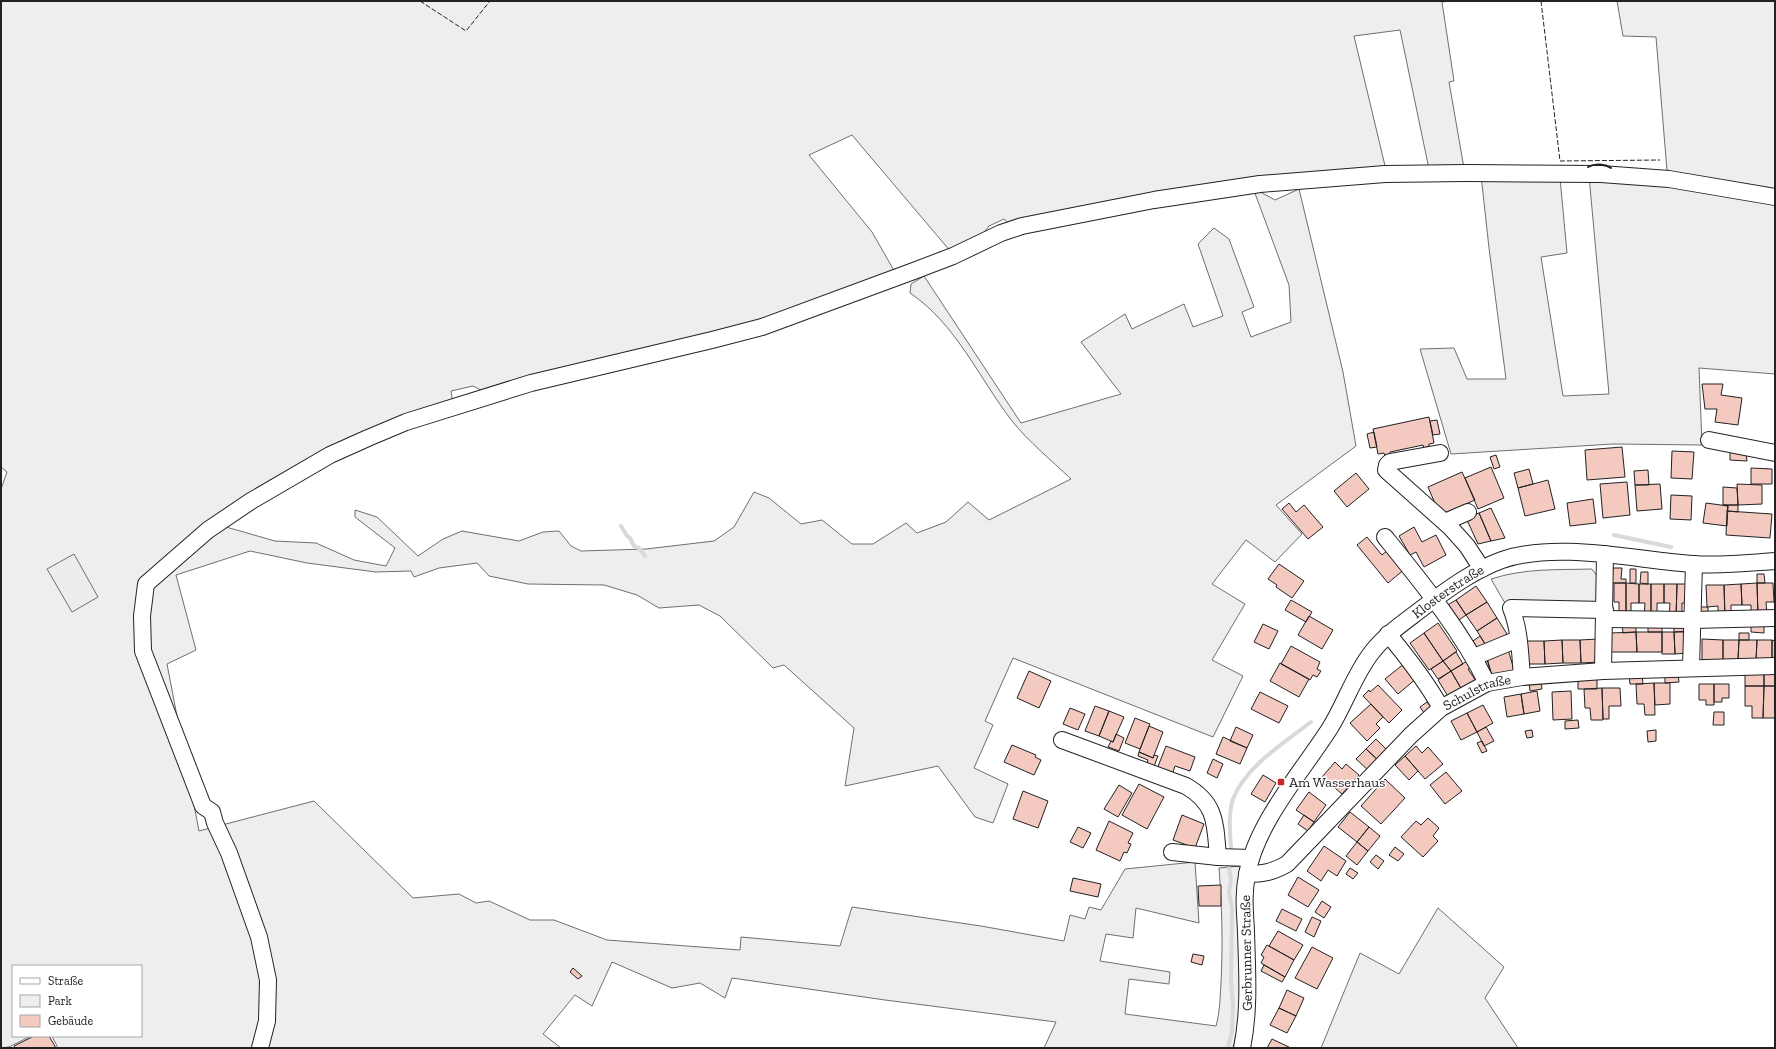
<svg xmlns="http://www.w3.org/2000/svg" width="1776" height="1049" viewBox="0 0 1776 1049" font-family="'Zilla Slab',serif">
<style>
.green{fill:#eee;stroke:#6f6f6f}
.parking{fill:#ededed;stroke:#6f6f6f}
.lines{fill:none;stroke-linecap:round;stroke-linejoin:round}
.stream{stroke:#d9d9d9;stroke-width:4}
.building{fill:#f3c9c0;stroke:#222}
.minor-casing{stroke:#222;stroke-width:18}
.minor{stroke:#fff;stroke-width:16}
.fence{stroke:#222;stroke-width:1;stroke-dasharray:5 2;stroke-linecap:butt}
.wall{stroke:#222;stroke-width:2}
.poi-dot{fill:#c62828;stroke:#fff;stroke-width:1.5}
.labels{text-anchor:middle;stroke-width:3;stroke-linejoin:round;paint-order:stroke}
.street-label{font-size:14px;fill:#222;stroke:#fff}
.poi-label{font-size:14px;fill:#222;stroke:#fff;text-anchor:start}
</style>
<rect width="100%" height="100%" fill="#fff"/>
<!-- green -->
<path class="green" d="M1,1H1451L1442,2L1454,81L1449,82L1464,168L1429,169L1400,30L1354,36L1386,170L1296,176L1152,196L1039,216L1011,225L1004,219L989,226L982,235L951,252L852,135L809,155L872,232L896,274L761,323L529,378L483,391L473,386L451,391L454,410L406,427L335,457L219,525L275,541L316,543L354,560L386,566L395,548L355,517V510L377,517L418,556L443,539L462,531L519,541L543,532L559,531L571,546L581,551L646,549L714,541L734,527L754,492L769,498L801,524L822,520L852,544H873L906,523L917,533L946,522L968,502L989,520L1071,479C1051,460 1029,442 1012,421C979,378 956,324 910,293L911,284L924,276L1021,423L1121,394L1081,342L1125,314L1132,329L1184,304L1193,327L1223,316L1198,244L1214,228L1229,239L1254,307L1242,312L1251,337L1291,322L1289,285L1253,188L1275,200L1299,189L1343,372L1356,446L1276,505L1302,534L1275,562L1246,540L1212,584L1245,604L1212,660L1243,676L1213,737L1013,658L985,721L993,725L974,768L1008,784L993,823L975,817L938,766L845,786L854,728L784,665L773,668L720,616L699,605L659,608L637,595L604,585L528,584L489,576L477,563L439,568L414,577L411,571L376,572L307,563L250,551L176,575L196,650L167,664L199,831L314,801L413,898L459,894L476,903L489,901L530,920H554L607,940L740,950L741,937L840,946L852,907L981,926L1064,941L1070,915L1085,919L1089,907L1101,910L1125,869L1195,862L1199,923L1136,908L1133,938L1106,934L1100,961L1170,972L1169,984L1129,979L1125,1014L1216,1026C1220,1012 1220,997 1221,983C1223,944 1222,906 1219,868L1241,866C1237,925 1249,992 1233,1048H1044L1056,1022L885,1000L732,978L725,998L700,983L672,988L612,962L592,1006L575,995L543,1034L561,1048H58L52,1036H141V966H13V1036H31L9,1047L1,1048V489L7,472L1,467Z
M1617,1H1775V374L1699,368L1702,445L1613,444L1451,454L1420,349L1454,348L1467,379H1506L1489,248L1481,175L1560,178L1567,253L1541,257L1563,396L1609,394L1589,176L1668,183L1656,37L1623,36Z
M1592,569L1599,579L1600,606L1506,605L1491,579C1525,568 1557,570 1592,569Z
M1438,908L1504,967L1485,998L1518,1048H1321L1360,953L1399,974Z"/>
<!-- parking -->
<path class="parking" d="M74,554L98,597L72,612L47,569Z"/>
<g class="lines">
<!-- stream -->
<path class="stream" d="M621,526L627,536L630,538L634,546L639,548L645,556
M1614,535L1671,547
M1231,848C1230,833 1228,814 1233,799C1245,767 1285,742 1311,722
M1228,1048L1232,1031L1233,1006L1231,981L1232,909L1229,893L1231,880L1229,868"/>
</g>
<!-- building -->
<path class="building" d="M1702,384H1723L1721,395L1742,398L1738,425L1715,422L1717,409H1705Z
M1429,417L1434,443L1429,444V446L1424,448L1423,445L1390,452V454L1385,456L1384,453L1378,454L1373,429Z
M1437,420L1440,434L1433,435L1430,421Z
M1374,432L1377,447L1370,448L1367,434Z
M1622,447L1625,477L1587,480L1585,450Z
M1730,450L1746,454L1747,461L1730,460Z
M1672,451L1694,452L1692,479L1671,478Z
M1496,455L1500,467L1494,469L1490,457Z
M1491,467L1504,498L1478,509L1465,478Z
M1751,468L1772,469V484H1751Z
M1529,469L1533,484L1518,488L1514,473Z
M1648,470L1649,485H1635L1634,471Z
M1462,472L1475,500L1440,515L1428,487Z
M1356,473L1369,489L1347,507L1334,491Z
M1548,480L1555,509L1525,516L1518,488Z
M1627,482L1630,515L1603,518L1600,484Z
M1660,484L1662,509L1637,511L1635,485Z
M1737,484L1762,485V504L1738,505Z
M1723,487L1737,488L1738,505H1723Z
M1671,495L1692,496L1691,520L1670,519Z
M1593,499L1596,523L1570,526L1567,503Z
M1289,503L1296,512L1304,505L1323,527L1308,539L1282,509Z
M1706,503L1728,506L1727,526L1703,523Z
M1723,505H1738V512L1727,511L1728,506Z
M1491,508L1505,538L1491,541L1479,513Z
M1727,511L1772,514L1770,538L1726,535Z
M1479,513L1491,541L1478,544L1466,518Z
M1414,527L1422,542L1436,535L1446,555L1424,567L1416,552L1410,555L1399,536Z
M1367,537L1382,555L1389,549L1406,568L1388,583L1357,545Z
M1279,564L1304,581L1292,598L1276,587L1277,585L1268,579Z
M1613,568H1622L1621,579H1626V583H1612Z
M1630,569H1636V583H1630Z
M1641,572H1648V584L1640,583Z
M1757,574H1764L1765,583H1757Z
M1614,583H1626V617H1619V602H1614Z
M1626,583L1639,584V603H1631V617H1626Z
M1757,583H1773L1774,602H1766L1767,616H1758Z
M1757,583L1758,616L1751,617V605H1742L1741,584Z
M1639,584H1651V617H1644L1645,603H1639Z
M1651,584H1664V603H1657V618L1651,617Z
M1664,584H1677L1676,618H1669L1670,603H1664Z
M1677,584H1689V603H1682V618H1676Z
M1741,584L1742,605H1731V618L1725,619L1724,585Z
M1706,585H1724L1725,619H1718V606L1707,607Z
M1476,586L1487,602L1466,615L1456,600Z
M1291,600L1312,612L1306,622L1285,610Z
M1456,600L1466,615L1456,622L1446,606Z
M1487,602L1497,618L1477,631L1466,615Z
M1698,607H1708V619H1699Z
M1309,616L1333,630L1322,649L1298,635Z
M1497,618L1507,634L1487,647L1477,631Z
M1622,622H1636V632L1623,633Z
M1438,623L1457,651L1443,661L1424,633Z
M1662,623V632H1648V624Z
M1263,624L1278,631L1269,649L1254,642Z
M1687,624V632H1674V625Z
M1751,625L1764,626V633L1751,632Z
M1687,631V653L1675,654L1674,632Z
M1636,632L1637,652H1610V633Z
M1636,632H1662V652H1637Z
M1662,632H1674L1675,654H1662Z
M1424,633L1443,661L1429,670L1410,643Z
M1739,633H1749V640H1739Z
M1480,636L1487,647L1477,654L1470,643Z
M1598,639L1599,662L1581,663L1580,640Z
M1702,639L1723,640V660H1702Z
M1562,640H1580L1581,663H1563Z
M1562,640L1563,663L1545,664L1544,641Z
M1723,640H1739L1738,660H1723Z
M1739,640H1757L1756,661L1738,660Z
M1757,640H1772V661H1756Z
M1772,640L1775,641V661H1772Z
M1526,641H1544L1545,664H1527Z
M1291,646L1320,662L1317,669L1321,671L1317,677L1313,675L1310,680L1281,664Z
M1508,649L1514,670L1492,676L1486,656Z
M1456,652L1463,664L1451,671L1443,661Z
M1487,658L1492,676L1481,660Z
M1443,661L1451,671L1438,679L1431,669Z
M1467,661L1471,667L1468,669L1476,681L1462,690L1451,671Z
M1280,663L1309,679L1299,697L1270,681Z
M1405,663L1417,678L1398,694L1385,679Z
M1029,671L1051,681L1039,708L1017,698Z
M1451,671L1462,690L1449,698L1438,680Z
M1745,673L1764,674V686H1745Z
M1678,674L1679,682L1665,683V675Z
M1764,674H1775V686H1764Z
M1629,675H1642L1643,684H1630Z
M1597,677V689H1578V678Z
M1541,681L1542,689L1530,691L1529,683Z
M1654,683L1655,715H1645L1644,704H1637L1636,684Z
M1654,683H1670V704L1655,705Z
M1699,684H1714V705H1706V700H1699Z
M1714,684H1729V698H1722V702H1714Z
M1378,685L1402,710L1389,723L1363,696L1369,690L1370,692Z
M1745,686H1764L1763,718H1752V706H1745Z
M1764,686H1775V718H1763Z
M1602,688H1620L1621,706H1609V719H1603Z
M1602,688L1603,720H1591L1590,708H1585L1584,689Z
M1537,691L1540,711L1524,714L1521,694Z
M1571,691L1572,719L1553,720L1552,692Z
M1260,692L1288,706L1279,723L1251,709Z
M1521,694L1524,714L1507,717L1504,697Z
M1427,702L1431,707L1424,713L1420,707Z
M1371,704L1383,717L1376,724L1380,728L1367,741L1350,723Z
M1483,705L1493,723L1477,732L1467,713Z
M1095,706L1109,711L1099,736L1085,731Z
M1070,708L1085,714L1078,730L1063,724Z
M1109,711L1124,717L1113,742L1099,736Z
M1714,712H1724V725H1713Z
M1467,713L1477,732L1461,740L1451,721Z
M1135,718L1150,724L1140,749L1125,743Z
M1578,720L1579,728L1565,729V721Z
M1149,726L1163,732L1153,758L1139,752Z
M1236,727L1253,735L1247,748L1230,741Z
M1486,727L1494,741L1484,746L1477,732Z
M1532,730L1533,737L1527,738L1525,731Z
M1656,730V741L1648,742L1647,731Z
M1116,734L1124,738L1119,751L1108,747L1111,741L1113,742Z
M1223,737L1247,748L1240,764L1216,754Z
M1376,739L1389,752L1379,761L1366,749Z
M1482,741L1487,751L1482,753L1477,743Z
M1012,745L1036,755L1035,757L1041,760L1034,775L1004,762Z
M1166,746L1195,757L1190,771L1175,766L1172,775L1157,769Z
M1416,746L1422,753L1428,747L1443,764L1425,779L1405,756Z
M1366,749L1379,761L1369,771L1356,759Z
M1139,752L1153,758L1154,755L1158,756L1153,769L1146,766L1148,760L1138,756Z
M1405,756L1418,771L1409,780L1395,765Z
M1213,759L1223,764L1217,778L1207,773Z
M1335,762L1342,769L1346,764L1359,775L1342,794L1322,777Z
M1446,772L1462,791L1445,804L1430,785Z
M1263,775L1276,783L1265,802L1251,794Z
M1385,779L1405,798L1381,824L1361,806Z
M1139,784L1164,797L1147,829L1122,815Z
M1119,785L1132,793L1118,817L1104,809Z
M1023,791L1048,801L1038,828L1013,819Z
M1309,792L1326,805L1314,822L1296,810Z
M1350,812L1369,827L1357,842L1338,827Z
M1182,815L1204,824L1195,848L1173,840Z
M1304,815L1314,822L1308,831L1298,824Z
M1428,818L1439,828L1433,836L1438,841L1423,857L1401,837L1416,821L1421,825Z
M1109,821L1133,833L1128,843L1131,844L1127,853L1124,852L1120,861L1096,850Z
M1078,827L1091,833L1083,848L1070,842Z
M1369,827L1380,836L1368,851L1357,842Z
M1357,842L1368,851L1357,865L1346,856Z
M1324,846L1346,861L1337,876L1328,870L1321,881L1307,871Z
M1395,847L1404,854L1398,861L1389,855Z
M1376,855L1384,861L1378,869L1370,862Z
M1350,868L1358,873L1353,879L1346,874Z
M1298,877L1319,890L1308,907L1288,895Z
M1073,878L1101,884L1098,897L1070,891Z
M1221,885V906H1199L1198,886Z
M1322,901L1331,907L1324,918L1315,912Z
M1282,909L1302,919L1296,931L1276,921Z
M1312,917L1321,921L1314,937L1305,932Z
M1278,931L1303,945L1294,960L1269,946Z
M1267,945L1294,960L1285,977L1261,963L1264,957L1261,955Z
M1312,947L1333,958L1317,989L1295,978Z
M1193,954L1204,956L1202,965L1191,962Z
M1264,965L1285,977L1282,982L1261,971Z
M573,968L582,976L578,979L570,972Z
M1287,990L1304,998L1296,1016L1279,1008Z
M1279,1008L1296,1016L1287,1033L1270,1025Z
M34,1036H49L56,1048H15L14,1046Z
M1272,1039L1291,1048H1267Z"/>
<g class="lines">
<defs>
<g id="minor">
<path d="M1709,440L1775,453"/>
<path d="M1440,453L1390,462L1387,465L1386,470L1450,527L1467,546L1482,569"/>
<path d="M1445,522L1468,512"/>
<path d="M1385,537C1423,584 1460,629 1487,683"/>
<path d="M1605,619L1692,620L1775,618"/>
<path d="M1388,634C1408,658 1426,681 1441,708"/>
<path d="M1474,657L1518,639"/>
<path d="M1691,667L1694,564"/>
<path d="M1603,671L1605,554"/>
<path d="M1522,677C1520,654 1520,630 1511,608L1605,610"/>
<path d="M1062,740L1186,786C1217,804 1215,824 1218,857"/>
<path d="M1172,852L1218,857L1251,858"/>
<path id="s1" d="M1247,874C1263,874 1273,872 1287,864L1411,735L1441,708L1487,683L1522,677L1603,671L1775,666"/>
<path d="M260,1048L267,1021L268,980L259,937L229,853L215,823L212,812L203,806L143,651L142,616L146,584L208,530L251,501L330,455L368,438L406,422L531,383L712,340L762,327L911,272L953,256L1001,233L1022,226L1154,200L1260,184L1385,174L1466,173L1601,174L1669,179L1775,197"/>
<path id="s2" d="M1242,1048C1250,1009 1247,970 1246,931C1245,912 1243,894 1247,875C1256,823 1302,772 1330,728C1345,704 1354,675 1372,652C1386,634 1406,621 1424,607C1448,589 1474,570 1502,560C1557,541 1635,560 1693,564C1720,566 1747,563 1775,561"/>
</g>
</defs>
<!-- minor casing -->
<use href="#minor" class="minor-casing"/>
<!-- minor -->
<use href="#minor" class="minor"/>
<!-- fence -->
<path class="fence" d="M420,1L466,31L490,1
M1541,1L1560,161L1660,160"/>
<!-- wall -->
<path class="wall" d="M1588,167C1595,163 1605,164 1611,168"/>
</g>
<!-- markers -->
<rect class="poi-dot" x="1277" y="778" width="8" height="8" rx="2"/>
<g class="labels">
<!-- street labels -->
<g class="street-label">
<text dy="5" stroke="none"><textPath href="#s2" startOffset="528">Klosterstraße</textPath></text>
<text dy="5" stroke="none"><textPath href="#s1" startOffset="301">Schulstraße</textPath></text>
<text transform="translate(1246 953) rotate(-91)" y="5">Gerbrunner Straße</text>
</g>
<!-- poi labels -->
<g class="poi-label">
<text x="1289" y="787">Am Wasserhaus</text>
</g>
</g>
<!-- border -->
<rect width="1776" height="1049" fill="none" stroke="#222222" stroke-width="4"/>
<!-- legend -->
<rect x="12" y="965" width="130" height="72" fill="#ffffff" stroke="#a7a7a7"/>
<rect x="20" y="978" width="20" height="6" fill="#ffffff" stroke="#a7a7a7"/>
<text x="48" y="985" font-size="12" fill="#222222">Straße</text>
<rect x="20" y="995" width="20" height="12" fill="#eeeeee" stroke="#a7a7a7"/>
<text x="48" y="1005" font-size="12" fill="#222222">Park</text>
<rect x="20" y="1015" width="20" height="12" fill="#f3c9c0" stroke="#a7a7a7"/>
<text x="48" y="1025" font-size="12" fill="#222222">Gebäude</text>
</svg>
